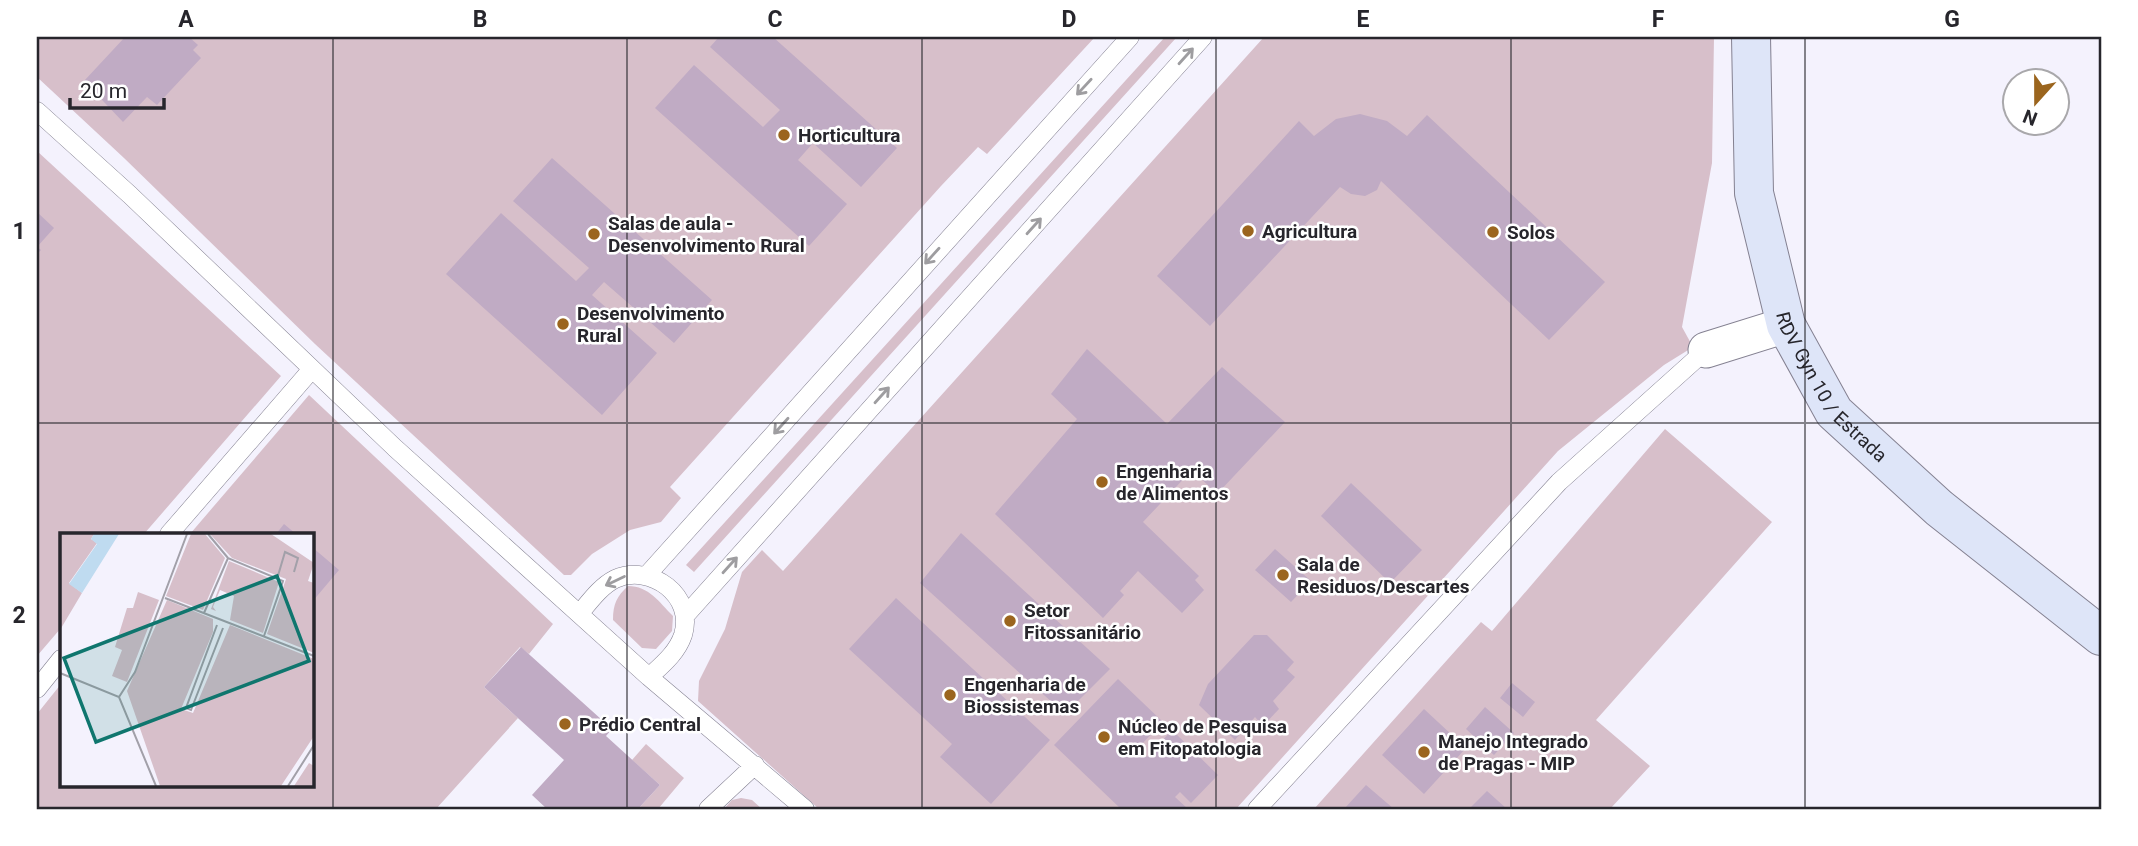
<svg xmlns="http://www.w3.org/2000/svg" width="2138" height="846" viewBox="0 0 2138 846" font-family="Roboto,sans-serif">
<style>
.green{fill:#d7bfca}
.building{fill:#c0abc4}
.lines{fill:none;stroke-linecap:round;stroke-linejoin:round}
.lane-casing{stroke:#848191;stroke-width:19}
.street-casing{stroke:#848191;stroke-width:37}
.secondary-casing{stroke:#848191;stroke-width:40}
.lane{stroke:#fff;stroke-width:18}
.street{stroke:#fff;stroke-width:35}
.secondary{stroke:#dee5f8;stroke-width:38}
.oneway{stroke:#9e9da0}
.grid{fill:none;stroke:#27262c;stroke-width:2;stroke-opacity:0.55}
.poi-dot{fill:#9b651e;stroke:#fff;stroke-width:2.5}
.labels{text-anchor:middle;stroke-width:5;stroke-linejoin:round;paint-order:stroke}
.poi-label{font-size:19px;font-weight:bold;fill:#27262c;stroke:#fff;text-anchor:start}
.street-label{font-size:19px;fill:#27262c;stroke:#fff}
.inset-road{fill:none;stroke:#a2a0a9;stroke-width:2}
.view{fill:#0f766e;fill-opacity:0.15;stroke:#0f766e;stroke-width:3.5}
.inset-edge{fill:none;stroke:#27262c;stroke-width:3.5}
.neatline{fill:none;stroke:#27262c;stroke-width:2.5}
.grid-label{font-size:23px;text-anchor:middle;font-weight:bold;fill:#27262c}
</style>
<rect width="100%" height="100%" fill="#f4f2fd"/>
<!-- green -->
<path class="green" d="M37,37H1095L987,154L978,147L941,186L670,487L681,498L661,522L630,530L592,554L571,575H564L315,344L124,158L37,77Z
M1165,37L1176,38L694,572L686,565Z
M1264,37H1714L1712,163L1682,327L1693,347L1664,365L1558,451L1236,809H819L698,701L699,681L725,629L742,572L762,550L783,571Z
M37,151L281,376L144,534H61V628L37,656Z
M309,395L553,624L529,654L520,647L484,687L518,718L436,809H37V714L61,684V785H312V534H190Z
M1665,429L1772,522L1596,720L1650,766L1610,809H1314L1481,622L1492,631Z
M628,586C649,586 659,602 673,616L672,631L656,649L642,648L613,620C613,604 617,596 628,586Z
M646,744L684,778L658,809H638L660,785L632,760Z
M741,798L752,800L762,809H724L732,800Z"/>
<!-- building -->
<path class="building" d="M125,37H189L198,45L193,50L201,58L157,105L147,97L123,122L84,81Z
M719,37H773L897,148L861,187L813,143L798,160L847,204L809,246L655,108L694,65L763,127L780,110L710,47Z
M1360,114L1387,121L1407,136L1427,115L1605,282L1549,340L1381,181L1377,190L1365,196L1351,194L1340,187L1210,326L1157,276L1299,121L1314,136L1336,119Z
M552,158L712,300L674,343L604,282L592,295L657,353L602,415L446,274L501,213L576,281L589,268L513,201Z
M37,212L54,228L37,247L41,250L37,254Z
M1087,349L1167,424L1222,367L1285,422L1217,494L1192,470L1143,522L1199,576L1195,580L1204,590L1182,613L1138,571L1120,591L1124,595L1103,618L995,514L1077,419L1051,394Z
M1351,483L1422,550L1390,583L1321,516Z
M284,524L296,534H276Z
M961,533L1110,669L1065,714L920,583Z
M312,547L339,570L312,602Z
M1275,549L1311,581L1291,602L1255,570Z
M896,598L1050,740L991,804L940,757L952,744L849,649Z
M1254,635H1267L1294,662L1287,670L1295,677L1273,701L1279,709L1263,726L1255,717L1235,740L1199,705L1208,684Z
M521,647L612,729L606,736L660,785L638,809H547L532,795L564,760L484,687Z
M1118,679L1163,722L1138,748L1147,757L1172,730L1218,775L1191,803L1180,792L1175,797L1188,809H1121L1054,745Z
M1512,683L1535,702L1523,717L1500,698Z
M1485,707L1514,733L1494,755L1466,729Z
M1424,709L1466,748L1424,794L1382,755Z
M1366,785L1394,809H1344Z
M1487,791L1507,809H1469Z"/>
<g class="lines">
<defs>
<path id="lane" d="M37,111L130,195L395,448L649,677L805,809
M169,534L312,369
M647,575L1130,37
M580,613C590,601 601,586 615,579C651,563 695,596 683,635C677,653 662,665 649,677
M685,616L1203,37
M37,689L61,659
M708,809L755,765
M1257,809L1559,482L1706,350"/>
<path id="street" d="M1706,350L1786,325"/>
<g id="secondary">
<path id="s1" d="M1751,37L1754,193L1786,325L1834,412L1939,508L2101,636"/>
</g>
</defs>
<!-- lane casing -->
<use href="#lane" class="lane-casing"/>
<!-- street casing -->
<use href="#street" class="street-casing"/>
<!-- secondary casing -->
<use href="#secondary" class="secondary-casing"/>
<!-- lane -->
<use href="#lane" class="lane"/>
<!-- street -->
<use href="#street" class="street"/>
<!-- secondary -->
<use href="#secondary" class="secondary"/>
</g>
<!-- one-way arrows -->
<defs><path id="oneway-shaft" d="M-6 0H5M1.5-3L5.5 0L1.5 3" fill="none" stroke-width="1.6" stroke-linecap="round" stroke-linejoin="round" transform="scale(1.75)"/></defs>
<g class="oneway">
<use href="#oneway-shaft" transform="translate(1186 56) rotate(-48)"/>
<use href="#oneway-shaft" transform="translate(1084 87) rotate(133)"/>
<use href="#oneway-shaft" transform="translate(1034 226) rotate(-48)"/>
<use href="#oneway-shaft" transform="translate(932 256) rotate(132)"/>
<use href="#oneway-shaft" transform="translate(882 395) rotate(-48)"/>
<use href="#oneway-shaft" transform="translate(781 426) rotate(132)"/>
<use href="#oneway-shaft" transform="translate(730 565) rotate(-48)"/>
<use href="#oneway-shaft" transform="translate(615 581) rotate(154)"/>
</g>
<!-- grid -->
<path class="grid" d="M333,37V809M627,37V809M922,37V809M1216,37V809M1511,37V809M1805,37V809M37,423H2101"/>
<!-- markers -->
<g class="poi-dot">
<circle cx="784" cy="135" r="7"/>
<circle cx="1248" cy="231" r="7"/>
<circle cx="1493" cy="232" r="7"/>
<circle cx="594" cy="234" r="7"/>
<circle cx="563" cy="324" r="7"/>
<circle cx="1102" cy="482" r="7"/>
<circle cx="1283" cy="575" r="7"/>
<circle cx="1010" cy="621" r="7"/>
<circle cx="950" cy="695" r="7"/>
<circle cx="565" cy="724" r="7"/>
<circle cx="1104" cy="737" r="7"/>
<circle cx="1424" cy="752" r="7"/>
</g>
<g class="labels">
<!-- poi labels -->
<g class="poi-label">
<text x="798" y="142">Horticultura</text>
<text x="608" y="230">Salas de aula -<tspan x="608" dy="22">Desenvolvimento Rural</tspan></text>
<text x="1262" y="238">Agricultura</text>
<text x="1507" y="239">Solos</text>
<text x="577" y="320">Desenvolvimento<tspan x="577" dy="22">Rural</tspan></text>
<text x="1116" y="478">Engenharia<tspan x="1116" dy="22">de Alimentos</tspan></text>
<text x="1297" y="571">Sala de<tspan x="1297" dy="22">Residuos/Descartes</tspan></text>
<text x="1024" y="617">Setor<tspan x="1024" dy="22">Fitossanitário</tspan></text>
<text x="964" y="691">Engenharia de<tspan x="964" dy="22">Biossistemas</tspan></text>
<text x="579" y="731">Prédio Central</text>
<text x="1118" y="733">Núcleo de Pesquisa<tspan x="1118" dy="22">em Fitopatologia</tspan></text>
<text x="1438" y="748">Manejo Integrado<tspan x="1438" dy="22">de Pragas - MIP</tspan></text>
</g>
<!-- street labels -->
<g class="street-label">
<text dy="7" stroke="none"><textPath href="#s1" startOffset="369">RDV Gyn 10 / Estrada</textPath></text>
</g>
</g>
<!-- overview -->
<g transform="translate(60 533)">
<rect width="254" height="254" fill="#f4f2fd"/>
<path d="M0,1H34L31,6L37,10L9,50L22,60L0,97ZM131,1H145L165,25L143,77L106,63ZM150,1H211L254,30L248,48L254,50V120L207,101L226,46L172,25ZM169,28L219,49L203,100L170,87L174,63L160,57L153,74L156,78L151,76ZM78,59L99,67L67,149L52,143L62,117L55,114L67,75H73ZM107,67L153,86V99L121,176L133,180L170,92L254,126V203L221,253H100L67,158ZM249,230L254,233V253H234Z" fill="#d7bfca"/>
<path d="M34,1H59L22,60L9,51L37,11L31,6Z" fill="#bfdbf0"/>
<path class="inset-road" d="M148,1L168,25M217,46L225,19L238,25L234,39M105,65L254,123M144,80L168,25L223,48L204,103M157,92L126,175L131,177L163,95M0,140L59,164L96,253M59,164L75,139L127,1M228,253L254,212"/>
<path class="view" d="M217,43L249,128L36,209L4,125Z"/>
<rect width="254" height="254" class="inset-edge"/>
</g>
<!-- border -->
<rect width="2138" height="846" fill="none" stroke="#ffffff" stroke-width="77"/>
<!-- north arrow -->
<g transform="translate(2036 102) rotate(201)"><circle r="33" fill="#ffffff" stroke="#a9a8ab" stroke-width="2"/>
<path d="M0-5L12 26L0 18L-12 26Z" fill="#9b651e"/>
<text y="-10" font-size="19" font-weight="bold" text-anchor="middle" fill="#27262c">N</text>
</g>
<!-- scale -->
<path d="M70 98v10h94v-10" fill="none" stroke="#27262c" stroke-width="3.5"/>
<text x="80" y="98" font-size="21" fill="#27262c" stroke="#ffffff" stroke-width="5" paint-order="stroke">20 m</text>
<rect x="38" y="38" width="2062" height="770" class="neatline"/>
<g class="grid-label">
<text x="186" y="27">A</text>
<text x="480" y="27">B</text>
<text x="775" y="27">C</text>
<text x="1069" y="27">D</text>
<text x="1363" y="27">E</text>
<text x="1658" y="27">F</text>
<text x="1952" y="27">G</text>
<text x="19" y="239">1</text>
<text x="19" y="623">2</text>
</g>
</svg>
